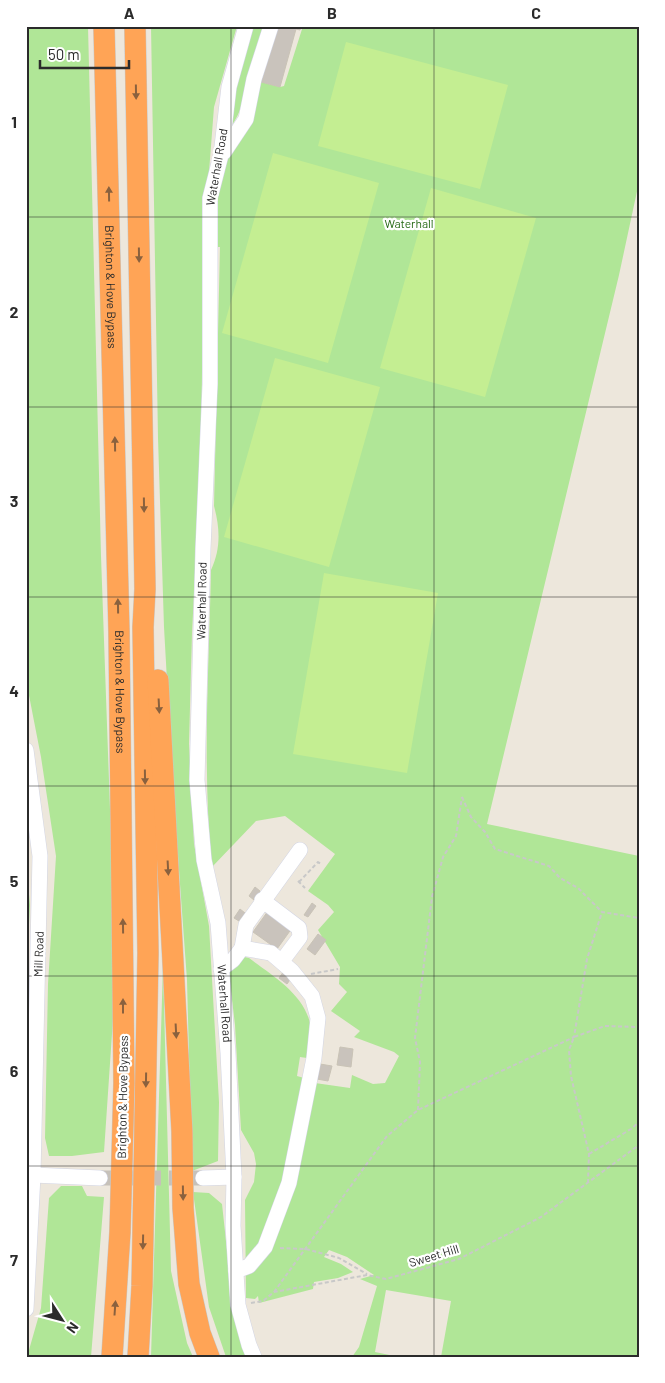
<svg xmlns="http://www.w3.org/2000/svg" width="665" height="1383" viewBox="0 0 665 1383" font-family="Barlow,sans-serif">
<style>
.green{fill:#b0e697}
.pitch{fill:#c4ee92}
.building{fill:#c9c3bc;stroke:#c9c3b6}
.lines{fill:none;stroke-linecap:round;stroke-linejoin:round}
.minor-tunnel{stroke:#c6c1b9;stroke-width:15;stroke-dasharray:15 8;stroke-linecap:butt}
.minor-casing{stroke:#d2d5e4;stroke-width:16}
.highway-casing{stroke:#c8c8c8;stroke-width:22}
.path{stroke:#c8c8c8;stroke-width:2;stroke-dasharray:4 2.5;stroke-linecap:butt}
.minor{stroke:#fff;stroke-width:15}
.highway{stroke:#ffa456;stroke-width:21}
.oneway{fill:#8a613e}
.grid{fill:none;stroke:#2b2b2b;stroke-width:1;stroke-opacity:0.55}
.labels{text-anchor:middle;stroke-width:4.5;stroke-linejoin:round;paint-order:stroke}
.street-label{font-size:12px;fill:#2b2b2b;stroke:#fff}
.park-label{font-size:12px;fill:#276b17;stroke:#fff}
.neatline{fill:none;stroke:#2b2b2b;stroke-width:2}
.grid-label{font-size:16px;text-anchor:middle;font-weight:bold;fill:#2b2b2b}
</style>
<rect width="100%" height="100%" fill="#ede7dc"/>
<!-- green -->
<path class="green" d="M26,26H88L101,556L111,837L113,1019L104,1152L72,1156H49L45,1138L48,984L56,856L41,757L26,680Z
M151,26H237L214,107L209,172L204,209L201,453L192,633L189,744L194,844L209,926L219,1102L218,1161L192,1171L187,980L173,788L164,627L158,438Z
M251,26H264C259,46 243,118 229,128L232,89Z
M303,26H639V182L619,275L487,824L639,856V1357H441L451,1301L386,1290L375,1352L399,1357H352L359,1347L377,1286L360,1279L374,1275L347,1257L329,1250L324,1257L341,1264L353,1272L338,1278L314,1282L313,1289L259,1303L258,1296L255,1299L246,1298L245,1200L254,1182L256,1164L254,1153L241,1130L235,1025L229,974L231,969L244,957L249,958C271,975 303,993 310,1023C313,1032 308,1048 307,1058L300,1057L297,1076L304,1078L285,1177L263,1257L315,1083L350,1088L352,1075L373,1084L385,1083L399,1056L394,1052L354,1037L360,1031L331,1011L347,992L339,984L340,967L318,930L334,912L328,905L308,891L335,854L285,816L256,821L212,867C202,768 209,668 211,570C221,549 220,528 214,506L220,247H214L215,205L224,160L248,121L261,82L280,87L284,86Z
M26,861L30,905L26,982Z
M163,966L171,1271L187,1343L193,1357H151Z
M61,1186H82L87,1196L104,1197L91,1357H27L41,1308L49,1198Z
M193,1192L209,1193L222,1204L234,1315L247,1357H226L209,1307Z"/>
<!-- pitch -->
<path class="pitch" d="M346,42L508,85L480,189L318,146Z
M273,153L379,183L328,363L222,333Z
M431,188L536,218L485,397L380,368Z
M275,358L380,387L329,567L224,537Z
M324,573L438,593L407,773L293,754Z"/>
<!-- building -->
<path class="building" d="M277,26H301L300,30L296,29L280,87L261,82Z
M255,887L260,891L254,900L249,896Z
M312,903L316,906L308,917L304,915Z
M240,909L245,913L239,921L234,918Z
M268,911L292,928L277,949L253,932Z
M318,934L326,940L315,955L307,949Z
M284,971L292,977L287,984L279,978Z
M340,1047L353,1049L351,1067L337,1065Z
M320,1064L332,1066L328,1081L317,1079Z"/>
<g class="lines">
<!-- minor-tunnel -->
<path class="minor-tunnel" d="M100,1178H203"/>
<defs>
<g id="minor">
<path id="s1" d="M246,26L229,87L221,155L210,198V384L203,549L197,780L204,860L218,923L228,1053L234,1177L233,1226L238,1305L249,1345L254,1357"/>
<path d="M224,152L246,119L254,79L271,26"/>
<path d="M26,750L40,856L33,1175L26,1309"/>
<path d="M262,900L299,928L300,937L282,961"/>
<path d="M242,948L246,925L300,850"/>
<path d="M221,969L233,960L242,948L271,953L292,971L312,996L318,1018L314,1058L289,1183L265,1247L249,1266L236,1271"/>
<path d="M33,1175L100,1178"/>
<path d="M203,1178L234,1177"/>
</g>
<g id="highway">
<path id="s2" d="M104,26L119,632L124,1083L120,1232L112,1357"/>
<path d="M135,26L145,589L143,627L148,953L142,1286L138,1357"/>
<path d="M158,680L182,1132L183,1208L189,1284L200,1333L209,1357"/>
</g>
</defs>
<!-- minor casing -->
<use href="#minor" class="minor-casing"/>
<!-- highway casing -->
<use href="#highway" class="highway-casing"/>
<!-- path -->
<path class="path" d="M462,797L471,817L485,832L495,849L549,866L560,878L578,888L602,912L639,918
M298,881L305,888
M299,882L318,862L321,864
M311,974L338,969
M418,1110L420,1062L415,1038L432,897L443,857L456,836L462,797
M589,1154L631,1129L639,1122
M588,1183L589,1154L571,1076L569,1050L574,1037L605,1026L639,1027
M280,1248L306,1249L339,1258L367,1274
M274,1292L387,1136L418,1110L574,1037L587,959L602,912
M251,1303L263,1301L274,1292L367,1275L386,1279L459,1259L541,1217L639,1145"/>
<!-- minor -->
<use href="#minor" class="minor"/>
<!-- highway -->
<use href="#highway" class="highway"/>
</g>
<!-- one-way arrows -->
<defs><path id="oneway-solid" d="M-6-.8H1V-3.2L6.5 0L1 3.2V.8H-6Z" transform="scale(1.25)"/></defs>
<g class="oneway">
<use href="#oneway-solid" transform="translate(136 92) rotate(89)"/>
<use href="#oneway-solid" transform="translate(109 194) rotate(-91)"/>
<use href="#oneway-solid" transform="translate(139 255) rotate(89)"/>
<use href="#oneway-solid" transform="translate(115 444) rotate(-91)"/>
<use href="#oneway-solid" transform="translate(144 505) rotate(89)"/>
<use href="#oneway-solid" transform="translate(118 606) rotate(-91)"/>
<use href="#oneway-solid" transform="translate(159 706) rotate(87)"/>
<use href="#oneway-solid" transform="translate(145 777) rotate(89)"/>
<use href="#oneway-solid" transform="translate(168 868) rotate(87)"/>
<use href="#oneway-solid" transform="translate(123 926) rotate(-91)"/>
<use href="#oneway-solid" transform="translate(123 1006) rotate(-90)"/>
<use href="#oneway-solid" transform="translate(176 1031) rotate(87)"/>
<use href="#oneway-solid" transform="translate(146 1080) rotate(91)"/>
<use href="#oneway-solid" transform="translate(183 1193) rotate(89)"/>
<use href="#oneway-solid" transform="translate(143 1242) rotate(91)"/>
<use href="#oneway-solid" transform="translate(115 1308) rotate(-86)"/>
</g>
<!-- grid -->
<path class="grid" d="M231,26V1357M434,26V1357M26,217H639M26,407H639M26,597H639M26,786H639M26,976H639M26,1166H639"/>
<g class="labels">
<!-- street labels -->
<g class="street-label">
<text transform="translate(217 167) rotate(-80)" y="4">Waterhall Road</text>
<text dy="4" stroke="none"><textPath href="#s2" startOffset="261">Brighton &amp; Hove Bypass</textPath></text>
<text transform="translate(202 601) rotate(-89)" y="4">Waterhall Road</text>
<text dy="4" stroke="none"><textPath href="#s2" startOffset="666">Brighton &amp; Hove Bypass</textPath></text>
<text transform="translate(39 954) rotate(-88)" y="4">Mill Road</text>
<text dy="4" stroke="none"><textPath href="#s1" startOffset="984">Waterhall Road</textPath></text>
<text transform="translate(123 1097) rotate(-89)" y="4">Brighton &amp; Hove Bypass</text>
<text transform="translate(434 1256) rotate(-17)" y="4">Sweet Hill</text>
</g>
<!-- park labels -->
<g class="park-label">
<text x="409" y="228">Waterhall</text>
</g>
</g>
<!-- border -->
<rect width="665" height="1383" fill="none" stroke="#ffffff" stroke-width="55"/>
<!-- north arrow -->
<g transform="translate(62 1320) rotate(126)" stroke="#ffffff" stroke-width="4" paint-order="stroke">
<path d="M0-4L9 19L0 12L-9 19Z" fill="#2b2b2b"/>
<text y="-8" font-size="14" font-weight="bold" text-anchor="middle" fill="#2b2b2b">N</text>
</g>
<!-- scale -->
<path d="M40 60v8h89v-8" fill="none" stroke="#2b2b2b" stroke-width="2.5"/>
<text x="48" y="60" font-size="15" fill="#2b2b2b" stroke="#ffffff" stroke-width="4" paint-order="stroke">50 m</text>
<rect x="28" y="28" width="610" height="1328" class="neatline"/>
<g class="grid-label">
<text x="129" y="19">A</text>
<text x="332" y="19">B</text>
<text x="536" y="19">C</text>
<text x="14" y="128">1</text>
<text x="14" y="318">2</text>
<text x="14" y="507">3</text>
<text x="14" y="697">4</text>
<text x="14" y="887">5</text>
<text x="14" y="1077">6</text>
<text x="14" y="1266">7</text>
</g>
</svg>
